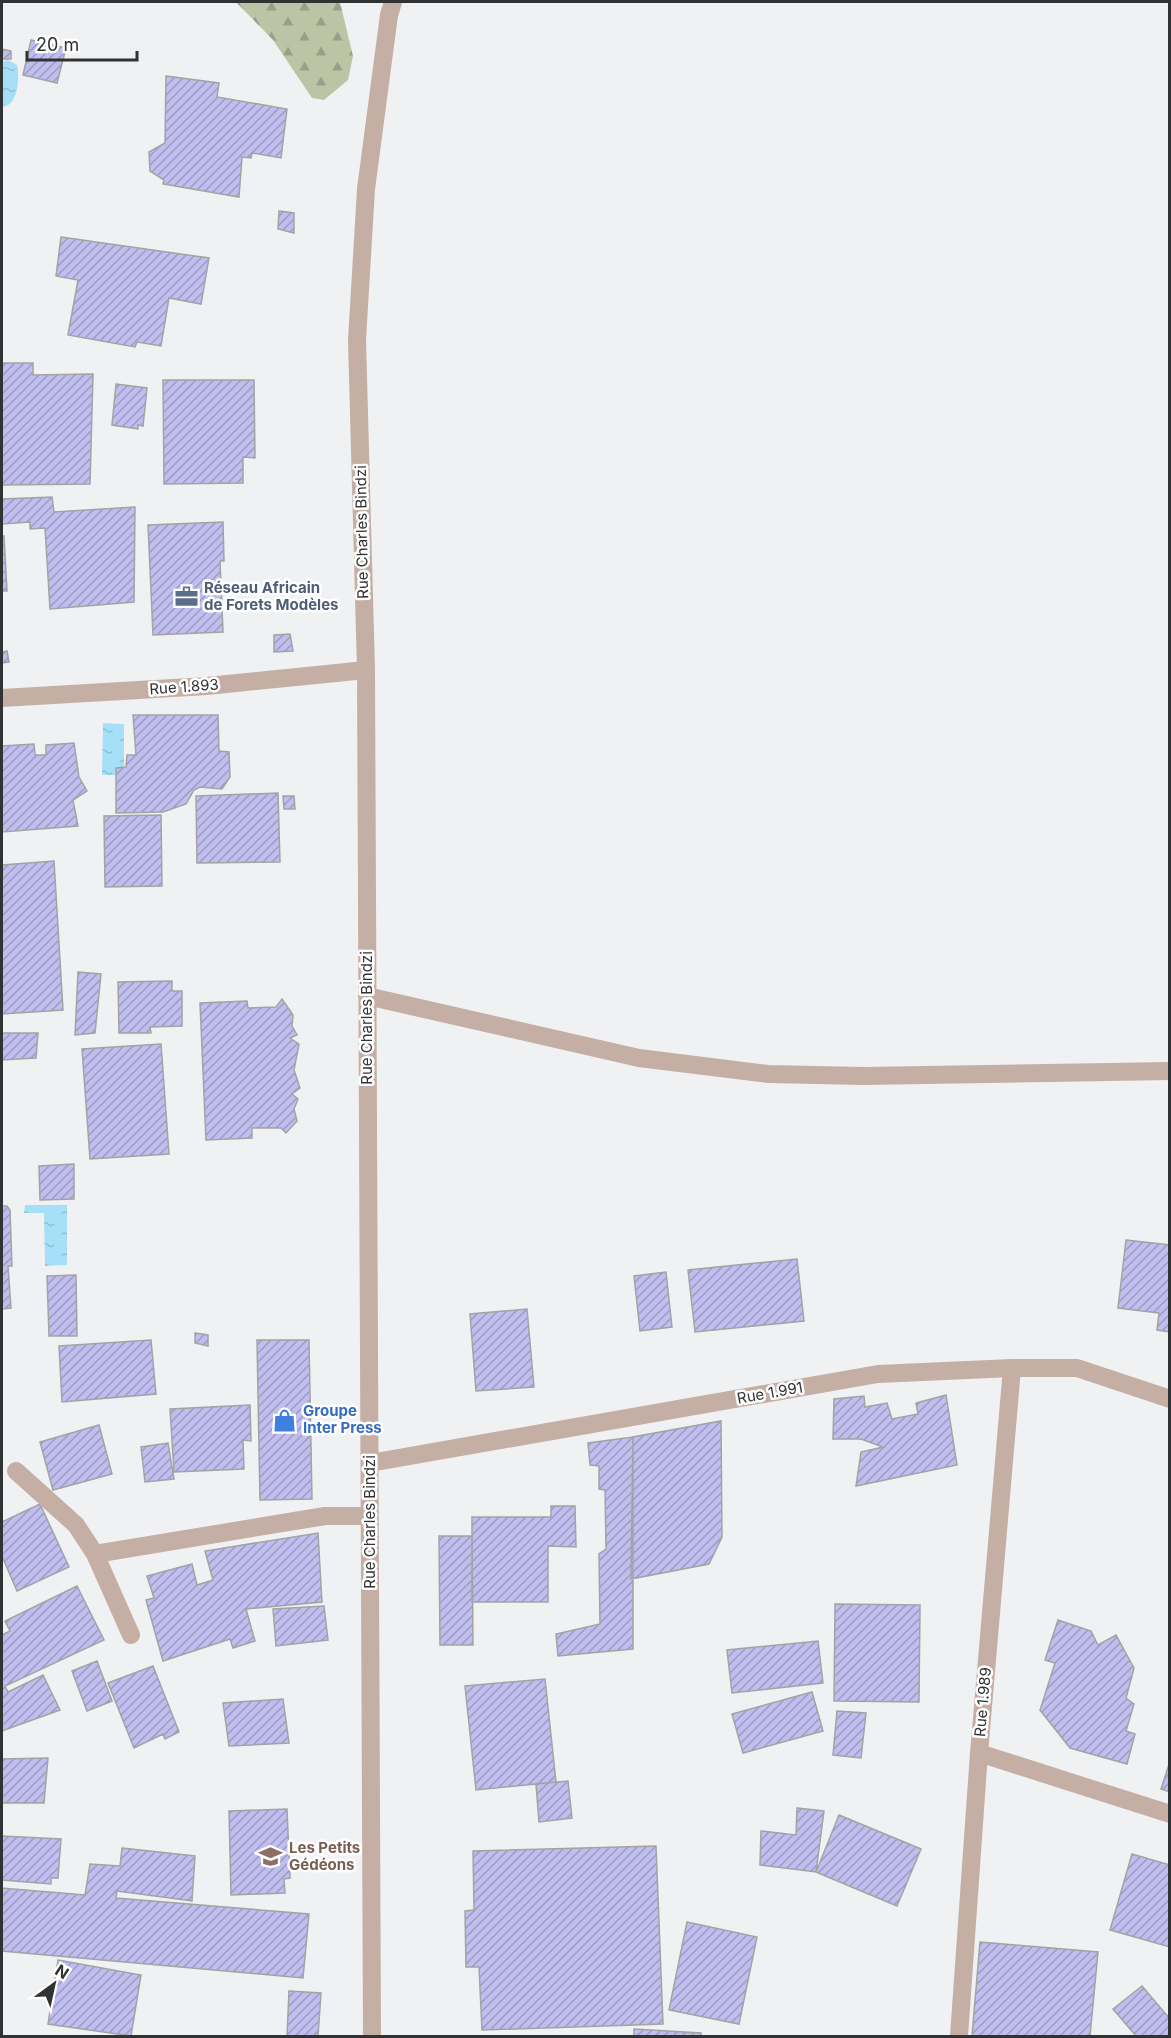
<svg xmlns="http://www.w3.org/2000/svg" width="1171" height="2038" viewBox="0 0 1171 2038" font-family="Inter,sans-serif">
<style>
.forest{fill:url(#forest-firs)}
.water{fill:url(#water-ripples)}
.building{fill:url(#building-hatch);stroke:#a3a3a4;stroke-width:1.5}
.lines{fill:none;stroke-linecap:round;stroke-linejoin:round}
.minor{stroke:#c5aea4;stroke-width:18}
.labels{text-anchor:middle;stroke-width:5;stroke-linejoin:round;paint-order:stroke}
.street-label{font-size:15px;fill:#313233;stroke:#fff}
.service-label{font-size:15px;font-weight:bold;fill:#4e5e75;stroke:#fff;text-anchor:start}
.shop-label{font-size:15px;font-weight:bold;fill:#366cbe;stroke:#fff;text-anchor:start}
.education-label{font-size:15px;font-weight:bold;fill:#785e54;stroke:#fff;text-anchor:start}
</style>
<defs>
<pattern id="forest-firs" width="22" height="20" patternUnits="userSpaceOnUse" patternTransform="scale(1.5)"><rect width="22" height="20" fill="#bcc4a6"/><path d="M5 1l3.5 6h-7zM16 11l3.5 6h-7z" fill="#99a088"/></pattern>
<pattern id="water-ripples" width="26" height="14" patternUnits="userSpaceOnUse" patternTransform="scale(1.5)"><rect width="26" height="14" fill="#a6dff8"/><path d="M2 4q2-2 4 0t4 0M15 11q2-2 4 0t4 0" fill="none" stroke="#8fc0d5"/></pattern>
<pattern id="building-hatch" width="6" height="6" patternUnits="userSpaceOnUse" patternTransform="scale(1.5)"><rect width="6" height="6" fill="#c0beef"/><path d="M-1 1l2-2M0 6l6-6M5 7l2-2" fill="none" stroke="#9d9bc2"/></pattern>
</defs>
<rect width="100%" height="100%" fill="#f0f1f3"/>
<!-- forest -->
<path class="forest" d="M236,2H340L353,56L348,80L324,100L312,98L273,40Z"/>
<!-- water -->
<path class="water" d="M8,60L17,65C20,78 18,106 2,107V62Z
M103,723L124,724V775H102Z
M25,1205H67V1265L45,1266L44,1213H24Z"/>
<!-- building -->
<path class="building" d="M31,40L66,48L57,83L23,75Z
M2,49L11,51V59H2Z
M166,76L219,83L217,97L287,109L281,158L252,153L251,158L242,157L239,197L163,184L164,180L150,171L149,152L165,143Z
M279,211L294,213V233L278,229Z
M61,237L209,258L201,304L169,298L161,346L137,342L135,347L68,335L78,280L56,276Z
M2,363H33V375L93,374L90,484L2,485Z
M163,380H254L255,458L243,457V483L164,484Z
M116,384L147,388L143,426L138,425V429L112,425Z
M52,497L54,512L135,507L134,602L50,609L45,528L30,529V522L2,524V499Z
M223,522L224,561H220L223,632L153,635L148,525Z
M2,536H4L7,591H2Z
M290,634L293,651L274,652V635Z
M7,651L9,662L2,663V652Z
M133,715H218L219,751L229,752L230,777L222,789L200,787L194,790L186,804L163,812L116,813V768L126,767L127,755H136Z
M74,743L79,777L87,791L73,800L78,826L2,832V746L34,744L35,755H46V745Z
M278,793L280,862L197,863L196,796Z
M283,796H294L295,809H284Z
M161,815L162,886L105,887L104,816Z
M54,861L63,1010L2,1014V865Z
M78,972L101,974L95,1033L75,1035Z
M172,981V991H182V1026L150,1027L151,1033H119L118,982Z
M282,999L293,1015L292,1026L297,1035L290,1038L299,1044L294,1070L300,1088L292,1094L298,1099L294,1109L297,1121L286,1133L281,1128H252V1138L206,1140L200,1003L247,1001L248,1008L276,1007Z
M2,1033H38L36,1058L2,1060Z
M161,1044L169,1154L90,1159L82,1049Z
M74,1164V1199L40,1200L39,1166Z
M2,1206H7L10,1210L12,1266H8L11,1308L2,1309Z
M1126,1240L1170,1245V1332L1157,1330L1159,1313L1118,1308Z
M797,1259L804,1321L695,1332L688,1270Z
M666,1272L672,1327L640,1331L634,1276Z
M76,1275L77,1336H49L47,1276Z
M527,1309L534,1387L476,1391L470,1314Z
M195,1333L208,1335V1346L195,1343Z
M151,1340L156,1394L62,1402L59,1346Z
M257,1340H309L312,1499L260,1500Z
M946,1395L957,1465L856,1486L861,1452L883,1447L861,1439H833L834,1399L864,1396L865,1407L887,1403L892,1419L918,1414L916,1403Z
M250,1405L251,1441L243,1440L244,1469L174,1472L170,1409Z
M721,1421L722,1537L709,1564L631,1579L633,1437Z
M99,1425L112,1474L53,1490L40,1442Z
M633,1437V1649L558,1656L556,1634L600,1624L599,1554L606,1549L605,1490L599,1489V1466L590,1465L588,1443Z
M168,1443L174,1479L145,1482L141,1447Z
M40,1504L69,1567L17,1591L2,1556V1522Z
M551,1506H575L576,1547L548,1546V1602H472V1517H551Z
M318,1533L322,1602L246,1609L255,1641L233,1648L230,1639L163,1661L146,1600L154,1598L147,1576L192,1564L197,1585L213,1580L205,1551Z
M439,1536H472L473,1645H440Z
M77,1586L104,1640L5,1686L8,1692L43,1675L60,1710L2,1731V1635L10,1631L5,1621Z
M835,1604L920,1605L919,1702L834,1701Z
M324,1606L328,1640L276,1646L273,1609Z
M1058,1620L1091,1631L1098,1645L1116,1635L1134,1668L1126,1698L1134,1704L1126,1731L1135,1734L1127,1764L1070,1748L1040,1710L1055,1663L1045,1660Z
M818,1641L823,1683L732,1693L727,1650Z
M97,1661L112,1701L87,1711L72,1671Z
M153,1666L179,1732L165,1739L163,1734L134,1748L108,1683Z
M545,1679L556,1782L476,1790L465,1686Z
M812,1692L823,1731L743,1753L732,1714Z
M283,1699L289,1743L229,1746L223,1703Z
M837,1711L866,1713L861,1758L833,1755Z
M48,1758L44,1803H2V1759Z
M1170,1761V1792L1161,1789Z
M568,1781L572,1818L539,1822L536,1784Z
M797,1808L824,1811L816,1872L760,1865L761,1831L796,1835Z
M287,1809L290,1878L284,1879L285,1893L231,1895L229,1811Z
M839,1815L921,1849L897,1906L816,1872Z
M2,1836L61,1839L58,1878H51V1884L2,1880Z
M656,1846L663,2024L482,2030L479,1967H466L465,1911L474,1910L473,1851Z
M122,1848L195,1856L192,1901L117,1891L116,1898L309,1914L303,1978L2,1951V1888L85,1895L90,1864L120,1866Z
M1132,1854L1170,1865V1947L1110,1930Z
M687,1922L757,1937L739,2024L669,2010Z
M980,1942L1098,1952L1090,2036H972Z
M58,1960L141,1975L131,2036L48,2024Z
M1142,1986L1170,2019V2036H1136L1113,2009Z
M289,1991L321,1993L318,2036H287Z
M634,2029L701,2033V2036H634Z"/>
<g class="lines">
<!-- minor -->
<path class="minor" d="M2,698L207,686L366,670
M367,996L639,1058L768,1074L864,1076L1170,1071
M370,1463L878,1374L1012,1368H1077L1170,1399
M16,1471L76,1525L95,1554L131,1635
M95,1554L325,1516H369
M979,1753L1170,1814
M372,2036L366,670L357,340L366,189L389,15L393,2
M959,2036L979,1753L1012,1368"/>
</g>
<!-- icons -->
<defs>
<symbol id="office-bare" viewBox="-9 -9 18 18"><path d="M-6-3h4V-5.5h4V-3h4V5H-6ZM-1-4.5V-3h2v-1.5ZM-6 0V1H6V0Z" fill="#5c6f8a" stroke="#fff" stroke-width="2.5" paint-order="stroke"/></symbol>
<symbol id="shop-bare" viewBox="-9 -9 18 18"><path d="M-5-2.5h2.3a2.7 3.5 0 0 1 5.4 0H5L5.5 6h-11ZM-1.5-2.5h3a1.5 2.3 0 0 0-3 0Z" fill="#3f7fe0" stroke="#fff" stroke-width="2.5" paint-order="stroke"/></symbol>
<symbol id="school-bare" viewBox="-9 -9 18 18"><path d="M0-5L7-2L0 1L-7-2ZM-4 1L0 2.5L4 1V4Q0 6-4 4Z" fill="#8d6e63" stroke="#fff" stroke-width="2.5" paint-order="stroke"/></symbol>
</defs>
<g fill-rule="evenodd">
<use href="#office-bare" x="170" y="580" width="33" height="33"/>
<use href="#shop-bare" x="268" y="1404" width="33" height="33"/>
<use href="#school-bare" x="254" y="1840" width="33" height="33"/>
</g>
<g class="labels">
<!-- street labels -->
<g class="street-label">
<text transform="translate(362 532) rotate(-91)" y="5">Rue Charles Bindzi</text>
<text transform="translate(184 687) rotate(-4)" y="5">Rue 1.893</text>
<text transform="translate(367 1018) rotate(-90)" y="5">Rue Charles Bindzi</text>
<text transform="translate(770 1393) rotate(-10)" y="5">Rue 1.991</text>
<text transform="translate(370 1522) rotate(-90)" y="5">Rue Charles Bindzi</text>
<text transform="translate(983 1702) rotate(-85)" y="5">Rue 1.989</text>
</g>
<!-- service labels -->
<g class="service-label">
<text x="204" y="593">Réseau Africain<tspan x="204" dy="17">de Forets Modèles</tspan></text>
</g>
<!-- shop labels -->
<g class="shop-label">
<text x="303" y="1416">Groupe<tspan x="303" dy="17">Inter Press</tspan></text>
</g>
<!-- education labels -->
<g class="education-label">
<text x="289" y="1853">Les Petits<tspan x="289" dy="17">Gédéons</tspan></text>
</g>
</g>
<!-- border -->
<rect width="1171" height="2038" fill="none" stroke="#313233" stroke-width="6"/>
<!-- north arrow -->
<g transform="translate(54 1984) rotate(33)" stroke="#ffffff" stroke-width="4.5" paint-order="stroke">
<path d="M0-4.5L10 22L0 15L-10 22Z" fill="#313233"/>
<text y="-9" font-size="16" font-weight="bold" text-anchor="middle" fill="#313233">N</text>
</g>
<!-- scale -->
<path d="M27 51v9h110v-9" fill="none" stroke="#313233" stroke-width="3"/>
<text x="36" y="51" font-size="18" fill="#313233" stroke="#ffffff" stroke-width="4.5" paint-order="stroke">20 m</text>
</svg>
